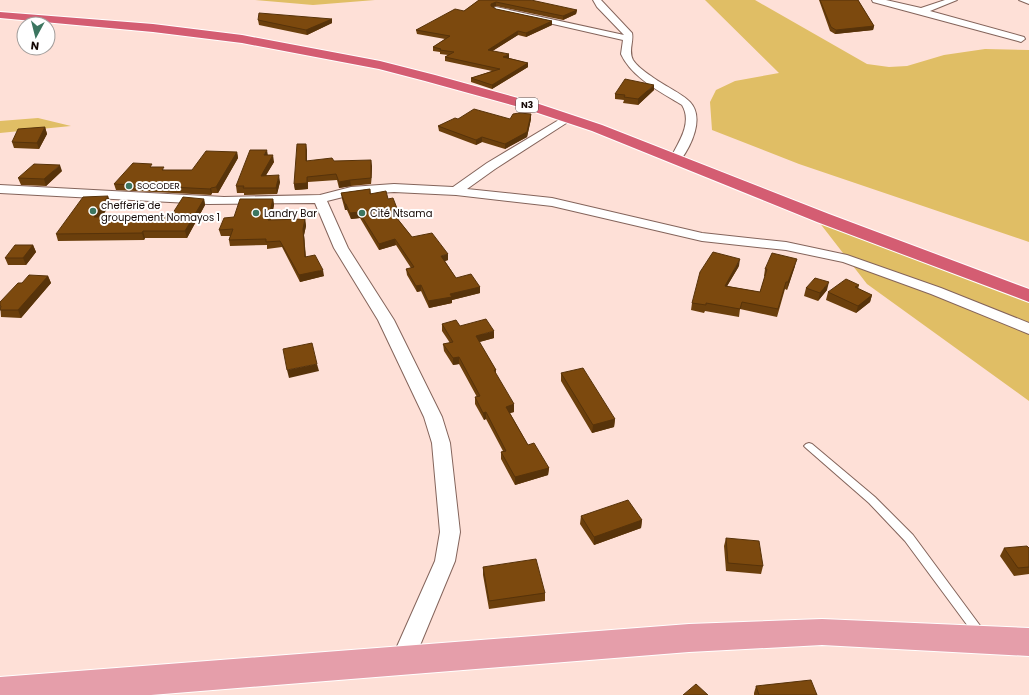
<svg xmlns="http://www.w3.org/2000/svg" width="1029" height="695" viewBox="0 0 1029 695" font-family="Poppins,sans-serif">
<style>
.green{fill:#e0be65}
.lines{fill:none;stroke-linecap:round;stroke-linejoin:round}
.lane-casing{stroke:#84645b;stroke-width:2}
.street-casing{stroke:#84645b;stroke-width:2}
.primary-casing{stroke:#fff;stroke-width:2}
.highway-casing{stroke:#fff;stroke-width:2}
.lane{fill:#fff;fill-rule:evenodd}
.street{fill:#fff;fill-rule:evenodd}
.primary{fill:#e59eaa;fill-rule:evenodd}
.highway{fill:#d45d72;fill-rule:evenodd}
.wall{fill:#6b3f0c}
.shaded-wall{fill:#57330a}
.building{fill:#7c490e;stroke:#57330a}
.poi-dot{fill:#3c7660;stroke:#fff;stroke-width:1.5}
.labels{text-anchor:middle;stroke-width:4;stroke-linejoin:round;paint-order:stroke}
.shield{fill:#fff;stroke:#5b5351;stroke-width:1}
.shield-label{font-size:9px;font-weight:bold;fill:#150906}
.far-poi-label{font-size:9px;fill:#150906;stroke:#fff;text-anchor:start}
.poi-label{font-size:10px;fill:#150906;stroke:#fff;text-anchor:start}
</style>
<rect width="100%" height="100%" fill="#fee0d7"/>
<!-- green -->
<path class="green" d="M255,0H375L313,5Z
M705,0H755L867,64L889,67L907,66L944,55L985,49L1029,50V242L799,164L712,130L710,102L716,90L735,81L779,73Z
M38,118L71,126L0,133V121Z
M812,213L1029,292V401L867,284Z"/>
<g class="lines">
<defs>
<path id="lane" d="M809,443L812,444L875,497L913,535L984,631L986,634L984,637L980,639L976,637L905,541L869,503L806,448L804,446L806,444Z"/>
<path id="street" d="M593,0H601L632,33C634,42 628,50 633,60C637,66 645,72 651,76C661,84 683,94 690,102C705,118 691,146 680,161H672L670,159C678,143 693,123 682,105C661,92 632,78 621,54L623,40L496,11L492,9L496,7L624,35L597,7Z
M872,0H886L921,8L945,0H957L930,11L1024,37L1025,39L1021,42L1018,41L873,2Z
M1019,0H1029V4Z
M567,115L572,118L571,120L495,169L467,189L552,198L702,233L786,242L847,255L941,288L1029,323V334L931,294L843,262L786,250L702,241L552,206L456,195L394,192L351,195L327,201L348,248L394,320L442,417L450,443L460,532L455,561L411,667L403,670L395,667L391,660L435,561L440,532L432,443L424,417L378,320L334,248L315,203L208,204L0,193V185L224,197L320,195L351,187L394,184L453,187L487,163Z"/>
<path id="primary" d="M822,619L1029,628V656L822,645L689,652L151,695H0V677L689,624Z"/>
<path id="highway" d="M0,12L153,24L242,35L380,61L435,75L536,103L602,125L829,214L1029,289V302L817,222L592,131L526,109L425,81L379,69L242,43L153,32L0,18Z"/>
</defs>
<!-- lane casing -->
<use href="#lane" class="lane-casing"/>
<!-- street casing -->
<use href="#street" class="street-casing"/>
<!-- primary casing -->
<use href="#primary" class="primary-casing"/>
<!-- highway casing -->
<use href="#highway" class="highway-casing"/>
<!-- lane -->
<use href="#lane" class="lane"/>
<!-- street -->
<use href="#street" class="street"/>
<!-- primary -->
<use href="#primary" class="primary"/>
<!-- highway -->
<use href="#highway" class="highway"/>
</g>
<!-- wall -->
<path class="wall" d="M479,0L577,10L576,14L563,20L496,6L493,7L496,9L552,21V25L526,37L518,35L492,51L509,58L528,63V67L492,89L471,82V78L492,71L445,61V57L448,55L440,54V52L433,51V47L445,39L417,34L416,30L464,11Z
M819,0H858L874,26L873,30L835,34L830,31Z
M332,19V23L307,35L259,25L258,20Z
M654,90L638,105L623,103L624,100L615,99V94Z
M531,114V119L527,137L505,149L482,142L476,145L439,131L438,126L458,119H510Z
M45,127L47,134L39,149L14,148L12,142Z
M307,150V161H334L372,166L371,184L351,186L339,188L337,180L308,182V189L295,190L294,184Z
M237,152L238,158L218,193H212L211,195L116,190L114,184L153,167L165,170H192Z
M268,155L274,162L266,175L280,182L277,194L244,195V193H237L236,186Z
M62,171L46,186L21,185L18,178Z
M370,189L371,194L388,199L398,218H397L412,237L448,260L445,261L456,278L480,287V293L452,300V303L429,308L421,291L417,292L407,275L406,269L411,268L396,245L379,250L360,218L351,219L347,210H345L342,199L341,193Z
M204,199L205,205L187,238H145L144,240L58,241L56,234L111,203L101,217L171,216Z
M273,199L274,205L271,220L305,219L306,226L304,235L306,257L324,276L300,282L282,247L267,249V245L230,246L229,240L230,236H221L219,230L234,217Z
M33,245L36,252L26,265H8L5,258Z
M739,266L727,286L760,292L765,276H764L765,269L795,266L787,290L785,289L777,317L740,309L739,317L705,311L704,313L691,310L692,303Z
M48,276L51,283L21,318L1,317L0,302L22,283Z
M859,285L858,289L872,295L870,302L856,313L826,300L828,292Z
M806,288L827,290L818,301L804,296Z
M442,324L460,326L494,338L479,342L496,370V374L514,412L510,413L528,445L549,468L548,475L515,485L501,459V452L503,451L486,419L484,420L475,404V397H477L459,364L453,365L444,351L443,344L450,343L442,331Z
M561,373L615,419L614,427L592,433L561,381Z
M581,516L642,520L641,528L594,545L580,524Z
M726,538L763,566L761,574L726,571L724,546Z
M1004,548H1029V574L1014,576L1000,556Z
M483,567L545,593V601L489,609L483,575Z
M756,686L817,695H754V693Z"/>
<!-- shaded-wall -->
<path class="shaded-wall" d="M496,2V6L491,8V4Z
M577,10L576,14L563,20V16Z
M332,19V23L307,35L306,30Z
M552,21V25L526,37V33Z
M874,26L873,30L835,34L836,30Z
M518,31V35L488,54V50Z
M509,54V58L503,61V57Z
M528,63V67L492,89V85Z
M654,85V90L638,105V99Z
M531,114V119L527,137L505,149V144Z
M45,127L47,134L39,149L37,143Z
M482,137V142L476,145V140Z
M306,144L307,150V167L306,161Z
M267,150L268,156L264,155Z
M237,152L238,158L218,193L216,187Z
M273,155L274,162L262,182L261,176Z
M371,160L372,166L371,184Z
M60,165L62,171L46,186L44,179Z
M279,175L280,182L277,194L276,188Z
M307,177L308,189L295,190L294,184Z
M350,180L351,186L339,188V182Z
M211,188L212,193L211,195L210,189Z
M108,196L111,203L97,224L94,217Z
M204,199L205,205L187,238L185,231Z
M273,199L274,205L269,227L268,220Z
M345,204H346L347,210H345Z
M398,211V218H393L392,212Z
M359,212L360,218L351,219L350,213Z
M305,219L306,226L304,235L306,264L303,229Z
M143,231L145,238L144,240L142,233Z
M395,239L396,245L379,250V244Z
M33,245L36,252L26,265L23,258Z
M448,254V260L442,262L441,256Z
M740,259L739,266L723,293L725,286Z
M797,259L795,266L787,290L788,282Z
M323,270L324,276L300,282L299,275Z
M48,276L51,283L21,318L18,310Z
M829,282L827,290L818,301L820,293Z
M421,285V291L417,292L416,286Z
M480,287V293L452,300V303L429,308L428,301L450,294Z
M872,295L870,302L856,313L858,306Z
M494,331V338L476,343V336Z
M459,357V364L453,365V358Z
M317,364L319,371L289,378L287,370Z
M514,404V412L506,414V407Z
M486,412V419L484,420L483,413Z
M615,419L614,427L592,433L593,425Z
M549,468L548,475L515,485V477Z
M642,520L641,528L594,545V537Z"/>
<!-- building -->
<path class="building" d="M479,0H531L577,10L563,16L496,2L491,4V6L496,9L552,21L526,33L518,31L488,50L509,54L503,57L528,63L492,85L471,78L500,69L445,57L454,52L440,50L441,49L433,47L450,36L416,30L455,9L464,11Z
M820,0H858L874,26L836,30L831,27Z
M259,13L332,19L306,30L258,20Z
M625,79L654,85L638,99L624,97L625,95L615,94Z
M474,109L510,119L513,114L519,113L531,114L527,132L505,144L482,137L476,140L438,126L455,118L458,119Z
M45,127L37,143L12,142L18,129Z
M297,144H306V161L332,158L334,161L371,160V178L350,180L339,182L336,174L307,177V183L294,184Z
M250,150H267L264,155H273L261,176L279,175L276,188H243L244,186H236Z
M206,151L237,152L216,187L211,188L210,189L114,184L133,163L152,164L150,167H164L162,170H192Z
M34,164L60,165L44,179L18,178Z
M370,189V194L386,191L388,199L393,198L398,211L392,212L412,237L432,233L448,254L441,256L456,278L471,274L480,287L450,294L452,297L428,301L421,285L416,286L406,269L414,267L395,239L379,244L359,212L350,213L346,204H345L341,193Z
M108,196L94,217L171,216L183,197L204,199L185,231H143L142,233L56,234L83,197Z
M240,199H273L268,220L305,219L303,229L305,257L315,255L323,270L299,275L280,241L266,242V239L229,240L233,229L219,230L224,218L234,217Z
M15,245H33L23,258H5Z
M713,252L740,259L725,286L760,292L767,269H765L772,253L797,259L788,282H786L778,309L742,302L740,309L706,303V305L692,303L700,272Z
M29,275L48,276L18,310H0L1,306H0V302L18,283H22Z
M815,278L829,282L820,293L806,288Z
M846,279L859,285L855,287L872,295L858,306L828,292Z
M486,319L494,331L476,336L496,370H494L514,404L506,407L528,445L534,443L549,468L515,477L501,452L506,451L486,412L483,413L475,397L480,396L459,357L453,358L443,344L453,342L442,324L456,320L460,326Z
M312,343L317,364L287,370L283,349Z
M583,368L615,419L593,425L561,373Z
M628,500L642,520L594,537L581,516Z
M726,538L759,541L763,566L728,563Z
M1027,546L1029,548V567L1018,568L1004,548Z
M536,559L545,593L489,601L483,567Z
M811,680L817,695H759L756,686Z
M696,684L708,695H683Z"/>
<!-- markers -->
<g class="poi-dot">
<circle cx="129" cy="186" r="4"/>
<circle cx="93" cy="211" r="4"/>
<circle cx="256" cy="213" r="4"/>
<circle cx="362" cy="213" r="4"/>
</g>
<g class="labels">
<!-- shield labels -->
<rect class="shield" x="516" y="98" width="22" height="14" rx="3"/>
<g class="shield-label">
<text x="527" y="108">N3</text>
</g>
<!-- far-poi labels -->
<g class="far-poi-label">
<text x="137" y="189">SOCODER</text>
</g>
<!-- poi labels -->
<g class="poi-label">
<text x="101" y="209">chefferie de<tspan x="101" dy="12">groupement Nomayos 1</tspan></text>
<text x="264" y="217">Landry Bar</text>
<text x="370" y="217">Cité Ntsama</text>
</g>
</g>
<!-- north arrow -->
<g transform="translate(36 36) rotate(187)"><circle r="19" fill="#ffffff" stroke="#a19d9b"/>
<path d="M0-3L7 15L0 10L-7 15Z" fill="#3c7660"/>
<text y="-6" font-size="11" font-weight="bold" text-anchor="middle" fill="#150906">N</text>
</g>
</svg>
